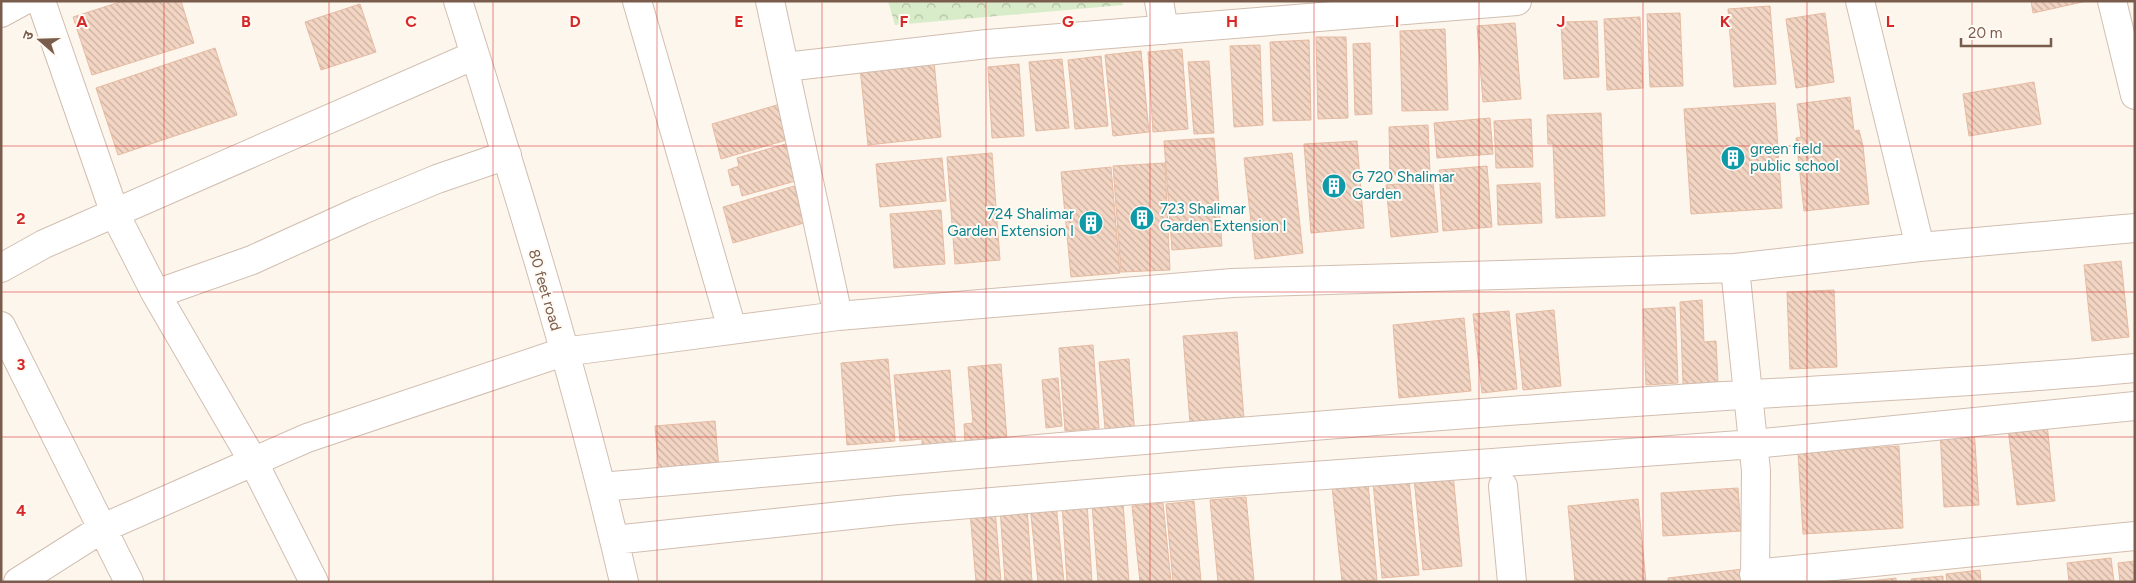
<svg xmlns="http://www.w3.org/2000/svg" width="2136" height="583" viewBox="0 0 2136 583" font-family="Figtree,'Noto Sans Devanagari',sans-serif">
<style>
.park{fill:url(#park-crowns)}
.building{fill:url(#building-back-hatch);stroke:#e6bba3}
.lines{fill:none;stroke-linecap:round;stroke-linejoin:round}
.minor-casing{stroke:#d1beb0;stroke-width:30}
.minor{stroke:#fff;stroke-width:28}
.grid{fill:none;stroke:#d62828;stroke-width:1;stroke-opacity:0.55}
.labels{text-anchor:middle;stroke-width:4;stroke-linejoin:round;paint-order:stroke}
.culture-label{font-size:15px;fill:#0d838f;stroke:#fffaf3;text-anchor:start}
.street-label{font-size:15px;fill:#7a5c4d;stroke:#fffaf3}
.grid-label{font-size:16px;text-anchor:middle;font-weight:bold;fill:#d62828;stroke:#fffaf3;stroke-width:4;stroke-linejoin:round;paint-order:stroke}
</style>
<defs>
<pattern id="park-crowns" width="20" height="18" patternUnits="userSpaceOnUse" patternTransform="scale(1.25)"><rect width="20" height="18" fill="#d8ecc9"/><path d="M2 6a3 3 0 1 1 6 0M12 15a3 3 0 1 1 6 0" fill="none" stroke="#b4c2a5"/></pattern>
<pattern id="building-back-hatch" width="6" height="6" patternUnits="userSpaceOnUse" patternTransform="scale(1.25)"><rect width="6" height="6" fill="#f3d5c3"/><path d="M-1 5l2 2M0 0l6 6M5-1l2 2" fill="none" stroke="#cab0a1"/></pattern>
</defs>
<rect width="100%" height="100%" fill="#fdf6ec"/>
<!-- park -->
<path class="park" d="M888,1H1122L1123,5L895,25Z"/>
<!-- building -->
<path class="building" d="M123,1H181L194,43L92,75L73,17Z
M2031,1H2087L2033,13Z
M360,4L376,52L321,70L305,22Z
M1770,6L1776,84L1734,87L1728,9Z
M1680,13L1683,86L1650,87L1647,14Z
M1825,13L1834,82L1796,88L1786,19Z
M1640,17L1643,88L1607,90L1604,19Z
M1597,21L1599,77L1564,79L1561,22Z
M1515,23L1521,99L1483,102L1477,26Z
M1445,29L1448,110L1402,111L1400,31Z
M1316,37H1346L1348,118L1318,119Z
M1309,40L1311,120L1273,121L1270,42Z
M1370,43L1372,114L1355,115L1353,44Z
M1260,45L1263,125L1234,127L1230,46Z
M215,48L237,115L118,155L96,88Z
M1182,49L1188,129L1153,132L1148,52Z
M1141,51L1149,132L1113,136L1105,55Z
M1101,56L1108,126L1075,129L1068,60Z
M1062,59L1069,128L1036,131L1029,62Z
M934,61L941,137L868,145L860,68Z
M1209,61L1214,133L1194,134L1188,62Z
M1019,64L1024,136L992,138L988,67Z
M2034,82L2041,124L1969,136L1963,94Z
M1850,97L1854,131L1859,130L1863,146L1869,204L1804,211L1796,138L1801,137L1797,104Z
M787,102L797,137L721,159L712,124Z
M1775,103L1782,208L1691,214L1684,109Z
M1601,113L1605,216L1556,218L1553,144H1548L1547,115Z
M1490,118L1493,154L1437,158L1434,123Z
M1531,119L1533,167L1496,168L1494,121Z
M1428,125L1430,173L1390,175L1389,127Z
M1214,138L1222,246L1172,250L1164,141Z
M1357,141L1364,228L1311,233L1304,144Z
M789,143L799,180L742,196L739,184L732,186L728,170L739,166L737,158Z
M992,153L1000,260L955,264L947,157Z
M1292,153L1303,253L1255,259L1244,158Z
M942,158L946,201L880,207L876,164Z
M1165,163L1170,270L1121,272L1113,166Z
M1487,166L1492,227L1443,231L1439,170Z
M1111,167L1120,273L1071,277L1061,172Z
M1433,181L1438,232L1391,237L1386,185Z
M1540,183L1542,223L1498,225L1497,185Z
M794,186L804,223L733,243L723,207Z
M941,210L945,264L894,268L890,214Z
M2121,261L2129,337L2092,341L2084,265Z
M1834,290L1837,367L1790,369L1787,292Z
M1702,300L1704,342L1716,341L1718,382L1683,384L1680,302Z
M1675,307L1678,383L1646,385L1643,309Z
M1554,310L1561,386L1523,390L1516,314Z
M1509,311L1517,389L1482,393L1473,314Z
M1464,318L1471,391L1399,398L1393,325Z
M1237,332L1244,419L1190,423L1183,336Z
M1093,345L1099,428L1065,431L1059,348Z
M888,359L895,441L847,445L841,363Z
M1129,359L1135,436L1106,439L1099,362Z
M1001,364L1007,439L965,442L964,424L973,423L968,367Z
M950,370L956,449L922,452V439L900,441L894,375Z
M1058,378L1062,426L1046,428L1042,380Z
M715,421L719,469L659,473L655,426Z
M2047,424L2055,501L2017,505L2008,428Z
M1974,428L1979,505L1944,507L1940,430Z
M1899,446L1903,528L1803,534L1798,453Z
M1453,474L1462,566L1423,570L1414,478Z
M1409,479L1419,575L1382,578L1373,482Z
M1368,483L1377,580L1342,582L1332,486Z
M1738,488L1741,531L1663,536L1661,493Z
M1246,497L1254,580L1218,582L1210,500Z
M1638,499L1646,582H1575L1568,506Z
M1194,501L1201,582H1173L1166,504Z
M1087,502L1092,582H1067L1062,503Z
M1123,503L1129,582H1098L1092,505Z
M1163,503L1171,582H1140L1132,506Z
M1056,504L1064,582H1038L1030,506Z
M1027,506L1032,582H1005L1000,508Z
M995,509L1001,582H976L970,512Z
M2111,558L2114,582H2069L2067,563Z
M2135,561V582H2120L2118,563Z
M1743,569L1745,582H1668V578Z
M1980,570L1981,582H1947L1946,574Z
M1943,576V582H1912L1911,579Z
M1896,578V582H1860Z"/>
<g class="lines">
<defs>
<path id="minor" d="M41,1L115,214L156,294L253,461L314,582
M458,1C519,193 579,386 624,582
M637,1L732,329
M770,1L838,316
M1159,1L1164,30
M1860,1L1920,247
M2112,1L2135,95
M1,13L23,1
M785,67L987,44L1517,1
M1,268L44,244L475,55
M1735,268L1756,471L1755,582
M156,294L252,260L362,210L437,179L507,155
M1,326L129,582
M1503,486L1512,582
M602,487C956,456 1310,424 1665,400C1821,389 1978,383 2135,368
M614,540L898,510L1229,482L1754,444L2135,406
M1754,574L2135,536
M18,582L103,528L307,438L563,352L838,316L1232,283L1735,268L1920,247L2135,228"/>
</defs>
<!-- minor casing -->
<use href="#minor" class="minor-casing"/>
<!-- minor -->
<use href="#minor" class="minor"/>
</g>
<!-- grid -->
<path class="grid" d="M164,1V582M329,1V582M493,1V582M657,1V582M822,1V582M986,1V582M1150,1V582M1314,1V582M1479,1V582M1643,1V582M1807,1V582M1972,1V582M1,146H2135M1,292H2135M1,437H2135"/>
<!-- icons -->
<defs>
<symbol id="building-disc" viewBox="-11 -11 22 22"><circle r="9.5" fill="#0f9aa8" stroke="#fffaf3"/><path d="M-4-6H4V6H1V3H-1V6H-4ZM-2.5-4.3h1.7v1.8h-1.7ZM.8-4.3h1.7v1.8H.8ZM-2.5-1h1.7V.8h-1.7ZM.8-1h1.7V.8H.8Z" fill="#fff"/></symbol>
</defs>
<g fill-rule="evenodd">
<use href="#building-disc" x="1719" y="144" width="28" height="28"/>
<use href="#building-disc" x="1320" y="172" width="28" height="28"/>
<use href="#building-disc" x="1128" y="204" width="28" height="28"/>
<use href="#building-disc" x="1077" y="209" width="28" height="28"/>
</g>
<g class="labels">
<!-- culture labels -->
<g class="culture-label">
<text x="1750" y="154">green field<tspan x="1750" dy="17">public school</tspan></text>
<text x="1352" y="182">G 720 Shalimar<tspan x="1352" dy="17">Garden</tspan></text>
<text x="1160" y="214">723 Shalimar<tspan x="1160" dy="17">Garden Extension I</tspan></text>
<text x="1074" y="219" text-anchor="end">724 Shalimar<tspan x="1074" dy="17">Garden Extension I</tspan></text>
</g>
<!-- street labels -->
<g class="street-label">
<text transform="translate(545 290) rotate(74)" y="5">80 feet road</text>
</g>
</g>
<g class="grid-label">
<text x="82" y="27">A</text>
<text x="246" y="27">B</text>
<text x="411" y="27">C</text>
<text x="575" y="27">D</text>
<text x="739" y="27">E</text>
<text x="904" y="27">F</text>
<text x="1068" y="27">G</text>
<text x="1232" y="27">H</text>
<text x="1397" y="27">I</text>
<text x="1561" y="27">J</text>
<text x="1725" y="27">K</text>
<text x="1890" y="27">L</text>
<text x="21" y="224">2</text>
<text x="21" y="370">3</text>
<text x="21" y="516">4</text>
</g>
<!-- border -->
<rect width="2136" height="583" fill="none" stroke="#7a5c4d" stroke-width="5"/>
<!-- north arrow -->
<g transform="translate(40 40) rotate(290)" stroke="#fffaf3" stroke-width="4" paint-order="stroke">
<path d="M0-4L9 19L0 12L-9 19Z" fill="#7a5c4d"/>
<text y="-8" font-size="14" font-weight="bold" text-anchor="middle" fill="#7a5c4d">उ</text>
</g>
<!-- scale -->
<path d="M1961 38v8h90v-8" fill="none" stroke="#7a5c4d" stroke-width="2.5"/>
<text x="1968" y="38" font-size="15" fill="#7a5c4d" stroke="#fffaf3" stroke-width="4" paint-order="stroke">20 m</text>
</svg>
